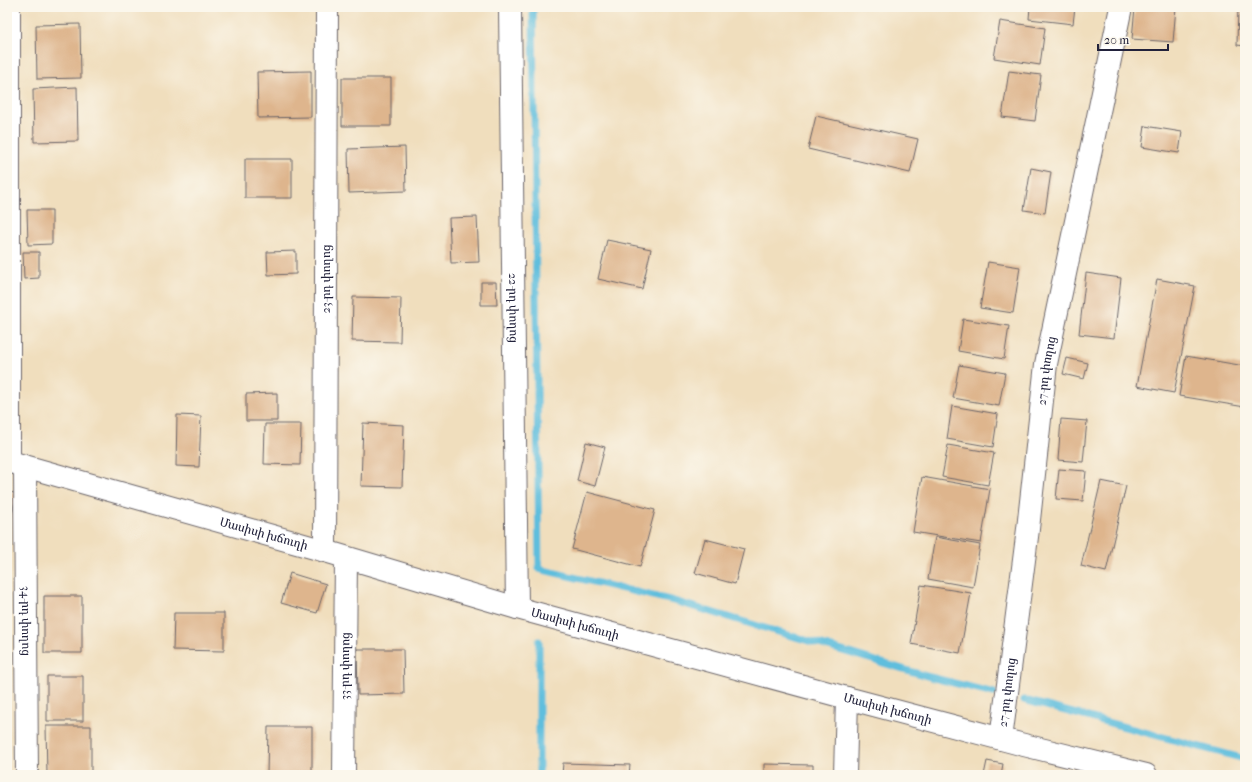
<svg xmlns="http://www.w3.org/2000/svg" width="1252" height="782" viewBox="0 0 1252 782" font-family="'IM FELL French Canon','Noto Serif Armenian',serif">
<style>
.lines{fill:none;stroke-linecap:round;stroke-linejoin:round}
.stream{stroke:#5ebedd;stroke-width:7}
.building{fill:#deb58d}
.minor-casing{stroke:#6a6468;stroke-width:24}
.major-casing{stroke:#6a6468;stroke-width:24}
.minor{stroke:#fff;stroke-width:22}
.major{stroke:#fff;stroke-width:22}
.labels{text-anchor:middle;stroke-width:3;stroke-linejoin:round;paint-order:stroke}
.street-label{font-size:12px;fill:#22223b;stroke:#fbf7ec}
</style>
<rect width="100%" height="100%" fill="#fbf7ec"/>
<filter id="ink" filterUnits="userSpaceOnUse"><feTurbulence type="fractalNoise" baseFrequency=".025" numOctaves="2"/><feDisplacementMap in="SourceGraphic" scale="8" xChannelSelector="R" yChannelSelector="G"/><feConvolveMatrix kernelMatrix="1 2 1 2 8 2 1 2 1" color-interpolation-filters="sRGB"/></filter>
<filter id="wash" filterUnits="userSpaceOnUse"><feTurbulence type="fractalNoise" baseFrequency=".012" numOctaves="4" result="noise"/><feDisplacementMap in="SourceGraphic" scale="16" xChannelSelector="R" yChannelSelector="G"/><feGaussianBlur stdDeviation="0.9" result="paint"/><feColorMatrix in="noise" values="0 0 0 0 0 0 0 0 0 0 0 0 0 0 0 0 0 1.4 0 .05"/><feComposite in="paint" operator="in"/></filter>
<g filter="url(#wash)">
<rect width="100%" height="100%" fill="#f0debd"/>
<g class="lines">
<!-- stream -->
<path class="stream" d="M533,7L539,569L674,601L930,677L994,693
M539,641V775
M1024,700L1245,759"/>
</g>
<g id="blocks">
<!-- building -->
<path class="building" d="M1030,7H1075L1073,24L1029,19Z
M1135,7H1176L1173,42L1132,39Z
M1238,7H1245V46L1237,45Z
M1000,21L1045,28L1040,65L994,58Z
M80,24L81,78L37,79L36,25Z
M311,71V117L258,118L257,72Z
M1009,71L1041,75L1035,121L1002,117Z
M342,78H391V126H342Z
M77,87L78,141L34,142L33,89Z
M816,116L918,139L910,173L808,149Z
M1145,126L1182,132L1179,153L1142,147Z
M405,147L406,191L349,193L348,149Z
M245,159H292V198H245Z
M1031,168L1051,172L1045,213L1024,210Z
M27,210H52V244L28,245Z
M477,217L479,262L451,263L449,218Z
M607,240L651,249L642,289L598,279Z
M296,251V274L268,275L267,252Z
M23,252H39V278L24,279Z
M988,262L1020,267L1013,313L980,308Z
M1086,273L1121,278L1114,338L1079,334Z
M1157,279L1195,286L1174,393L1137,386Z
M481,282H496L497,305H481Z
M353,297L401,298L400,342L352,341Z
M963,319L1009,326L1004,359L958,351Z
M1186,356L1245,366V407L1179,396Z
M1067,358L1088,363L1084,379L1063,374Z
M959,365L1005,373L999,406L953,398Z
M277,393V421H246V394Z
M952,406L998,414L993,447L947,439Z
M177,415L201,416L199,467L176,466Z
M1061,419L1087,421L1083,462L1058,460Z
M363,423L404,425L402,487L361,486Z
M265,424H301L300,465L264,464Z
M586,442L605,447L595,486L577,481Z
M948,445L994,453L988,485L942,477Z
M1059,469L1086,471L1083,501L1056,499Z
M922,477L990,489L981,543L913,532Z
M1101,481L1126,486L1106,572L1081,566Z
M7,491L17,494L10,518L7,517Z
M587,492L655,510L640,567L572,549Z
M935,537L980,545L973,587L928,579Z
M705,539L744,549L735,584L695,573Z
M290,573L326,584L317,613L281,603Z
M921,585L971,593L960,653L911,644Z
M44,596H82V653H44Z
M174,613H224V651L173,650Z
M357,649H403L404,694L358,695Z
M47,676H83V721H47Z
M46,726H91V775H47Z
M268,727H312V775H267Z
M987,761L1003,764L1001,775H984Z
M563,763L630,765L629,775H562Z
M764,764L813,765V775H764Z"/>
</g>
</g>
<g filter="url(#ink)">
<use href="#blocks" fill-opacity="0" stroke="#6a6468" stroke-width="1"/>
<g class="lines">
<defs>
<g id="minor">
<path d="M9,7V462"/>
<path id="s1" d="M510,7L517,608"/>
<path id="s2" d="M25,467L27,775"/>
<path id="s3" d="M325,551L327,7"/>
<path id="s4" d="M1001,739L1028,529L1046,364L1121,7"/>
<path id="s5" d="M344,775L346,558"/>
<path d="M845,775L847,698"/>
</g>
<g id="major">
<path id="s6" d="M7,461L325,551L517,608L847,698L1024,745L1146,775"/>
</g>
</defs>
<!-- minor casing -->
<use href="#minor" class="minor-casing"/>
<!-- major casing -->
<use href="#major" class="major-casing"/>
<!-- minor -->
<use href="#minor" class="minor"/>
<!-- major -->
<use href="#major" class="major"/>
</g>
</g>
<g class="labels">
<!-- street labels -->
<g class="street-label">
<text dy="4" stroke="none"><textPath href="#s3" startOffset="272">23-րդ փողոց</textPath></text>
<text dy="4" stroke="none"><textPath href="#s1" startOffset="301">22-րդ փողոց</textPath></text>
<text dy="4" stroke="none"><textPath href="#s4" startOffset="371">27-րդ փողոց</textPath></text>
<text dy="4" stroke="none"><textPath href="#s6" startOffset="267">Մասիսի խճուղի</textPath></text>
<text dy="4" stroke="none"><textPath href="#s2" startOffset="154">34-րդ փողոց</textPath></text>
<text dy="4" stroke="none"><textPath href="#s6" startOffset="591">Մասիսի խճուղի</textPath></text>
<text dy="4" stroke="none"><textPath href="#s5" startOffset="109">33-րդ փողոց</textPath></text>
<text dy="4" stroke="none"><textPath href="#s4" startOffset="47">27-րդ փողոց</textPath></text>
<text dy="4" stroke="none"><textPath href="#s6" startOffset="915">Մասիսի խճուղի</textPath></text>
</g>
</g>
<!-- margin -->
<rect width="1252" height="782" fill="none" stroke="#fbf7ec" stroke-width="24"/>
<!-- scale -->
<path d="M1098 44v6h70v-6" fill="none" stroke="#22223b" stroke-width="2"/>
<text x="1104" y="44" font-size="12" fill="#22223b" stroke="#fbf7ec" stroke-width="3" paint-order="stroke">20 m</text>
</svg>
